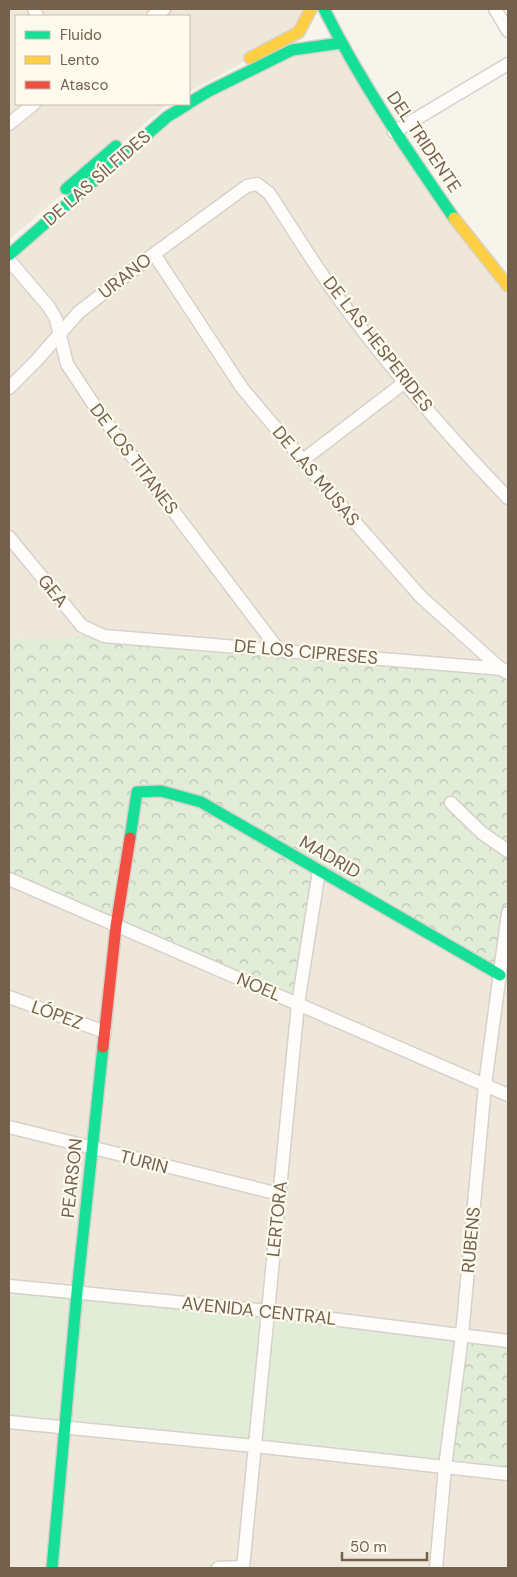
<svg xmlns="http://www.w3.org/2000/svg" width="517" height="1577" viewBox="0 0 517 1577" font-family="'DM Sans',sans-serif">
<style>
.residential{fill:#efe8da}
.green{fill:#e2edd8}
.forest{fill:url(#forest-crowns)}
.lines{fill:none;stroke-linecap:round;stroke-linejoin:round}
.street-casing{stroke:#d6d1ca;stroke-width:15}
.fast-casing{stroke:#d7d1ca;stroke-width:14}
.slow-casing{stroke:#d7d1ca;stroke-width:14}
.jam-casing{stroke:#d7d1ca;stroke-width:14}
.street{stroke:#fefdfc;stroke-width:12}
.fast{stroke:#16e098;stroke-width:11}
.slow{stroke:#ffcf43;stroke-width:11}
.jam{stroke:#f24e42;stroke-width:11}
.labels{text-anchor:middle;stroke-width:4.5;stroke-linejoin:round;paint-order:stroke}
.street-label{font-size:18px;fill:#73604d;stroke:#fefaee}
</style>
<defs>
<pattern id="forest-crowns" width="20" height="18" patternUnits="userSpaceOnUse" patternTransform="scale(1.25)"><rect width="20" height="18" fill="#e2edd8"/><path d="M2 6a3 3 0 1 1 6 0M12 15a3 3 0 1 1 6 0" fill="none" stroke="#bcc3b1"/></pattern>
</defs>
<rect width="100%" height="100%" fill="#f7f4ec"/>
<!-- residential -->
<path class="residential" d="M9,9H309L299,32L189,92V16H16V104H167L9,240Z
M341,43L508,286V671L81,638L9,640V255L167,117L292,50Z
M319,871L508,922V1341L9,1285V881Z
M9,1423L508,1474V1568H9Z"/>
<!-- green -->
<path class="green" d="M9,1285L508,1341V1474L9,1422Z"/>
<!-- forest -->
<path class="forest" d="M104,636L508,671V922L500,975L319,871L298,1004L9,881V640Z
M462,1335L508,1341V1473L445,1467Z"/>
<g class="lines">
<defs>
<path id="street" d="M34,9L37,16
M495,9L508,31
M153,16L164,9
M9,124L34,104
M394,132L508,64
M154,254L242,388L360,528L421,597L501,669L508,673
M9,260L49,307L56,319L67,364L100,414L278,649
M9,388L36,361L79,312L154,254L247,186L257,184L269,193C294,231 318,271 345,307C395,374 450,438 508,498
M303,460L405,382
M9,537L82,626L104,636L503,669
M451,803L482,833L508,851
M9,879L508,1095
M9,997L105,1032
M9,1127L279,1194
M9,1286L268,1311L508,1341
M9,1422L254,1446L508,1474
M218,1568L243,1567
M243,1568L298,1004L319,871
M436,1568L445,1467L462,1335L485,1085L508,913"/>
<path id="fast" d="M324,9C361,83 407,150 454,218
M189,103L209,91L292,50L341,43
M66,189L116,146
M9,255L167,117L188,104
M130,838L137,792L161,791L201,802L500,975
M52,1568L77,1292L103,1047"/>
<path id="slow" d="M250,58L299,32L311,9
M454,218L508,286"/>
<path id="jam" d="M103,1047L116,926L130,838"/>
</defs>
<!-- street casing -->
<use href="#street" class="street-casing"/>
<!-- fast casing -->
<use href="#fast" class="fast-casing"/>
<!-- slow casing -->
<use href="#slow" class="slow-casing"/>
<!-- jam casing -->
<use href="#jam" class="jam-casing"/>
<!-- street -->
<use href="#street" class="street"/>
<!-- fast -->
<use href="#fast" class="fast"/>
<!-- slow -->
<use href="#slow" class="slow"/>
<!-- jam -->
<use href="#jam" class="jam"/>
</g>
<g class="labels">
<!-- street labels -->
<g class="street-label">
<text transform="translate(424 142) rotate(56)" y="6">DEL TRIDENTE</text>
<text transform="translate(97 178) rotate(-41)" y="6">DE LAS SÍLFIDES</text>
<text transform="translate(125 276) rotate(-38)" y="6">URANO</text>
<text transform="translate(378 344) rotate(52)" y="6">DE LAS HESPERIDES</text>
<text transform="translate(134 459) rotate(53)" y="6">DE LOS TITANES</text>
<text transform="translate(316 476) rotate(50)" y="6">DE LAS MUSAS</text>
<text transform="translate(53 591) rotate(51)" y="6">GEA</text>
<text transform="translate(306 652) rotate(5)" y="6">DE LOS CIPRESES</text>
<text transform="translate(330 857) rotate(30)" y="6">MADRID</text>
<text transform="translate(259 987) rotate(23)" y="6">NOEL</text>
<text transform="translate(57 1015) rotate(20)" y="6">LÓPEZ</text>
<text transform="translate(144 1162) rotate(14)" y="6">TURIN</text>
<text transform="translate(72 1178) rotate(-84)" y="6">PEARSON</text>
<text transform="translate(277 1219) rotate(-84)" y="6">LERTORA</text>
<text transform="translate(471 1240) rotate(-85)" y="6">RUBENS</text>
<text transform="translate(259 1311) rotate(6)" y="6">AVENIDA CENTRAL</text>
</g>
</g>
<!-- border -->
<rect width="517" height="1577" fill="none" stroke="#73604d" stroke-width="20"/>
<!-- legend -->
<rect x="15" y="15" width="175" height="90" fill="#fefaee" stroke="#c6bcae"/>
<rect x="25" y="31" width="25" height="8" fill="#16e098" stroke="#c6bcae"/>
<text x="60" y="40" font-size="15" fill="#73604d">Fluido</text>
<rect x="25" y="56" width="25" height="8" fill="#ffcf43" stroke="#c6bcae"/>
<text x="60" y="65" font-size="15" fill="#73604d">Lento</text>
<rect x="25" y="81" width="25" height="8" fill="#f24e42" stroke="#c6bcae"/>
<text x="60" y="90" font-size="15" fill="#73604d">Atasco</text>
<!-- scale -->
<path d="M342 1552v8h85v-8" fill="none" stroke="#73604d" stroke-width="2.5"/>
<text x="350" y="1552" font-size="15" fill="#73604d" stroke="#fefaee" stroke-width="4" paint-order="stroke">50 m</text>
</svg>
